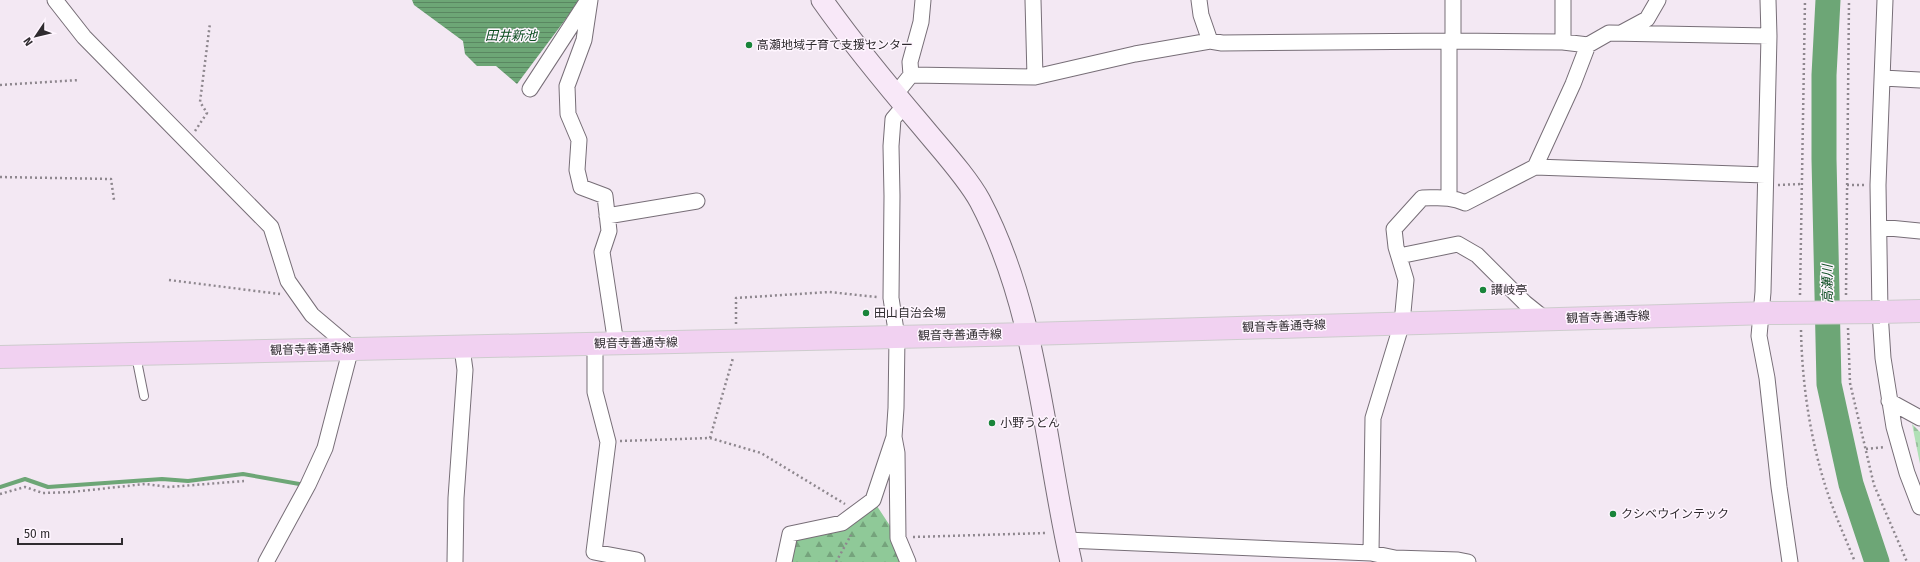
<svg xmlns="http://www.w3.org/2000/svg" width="1920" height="562" viewBox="0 0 1920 562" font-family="'Fira Sans','Noto Sans JP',sans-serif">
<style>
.forest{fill:url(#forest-firs)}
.cemetery{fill:url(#cemetery-stones)}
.water{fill:url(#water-rules)}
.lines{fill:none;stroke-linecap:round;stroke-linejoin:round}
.stream{stroke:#6da676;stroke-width:4}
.river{stroke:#6da676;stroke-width:25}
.lane-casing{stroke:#776e77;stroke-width:10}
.street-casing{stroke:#776e77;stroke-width:17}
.secondary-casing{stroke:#776e77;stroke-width:23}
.primary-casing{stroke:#cdcccd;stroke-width:24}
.path{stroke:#8e878e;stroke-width:2.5;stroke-dasharray:2 3;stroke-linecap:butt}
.lane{stroke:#fff;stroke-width:8}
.street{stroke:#fff;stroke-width:15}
.secondary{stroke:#f8e8f8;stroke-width:21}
.primary{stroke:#f1d1f1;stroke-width:22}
.primary-bridge-casing{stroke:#cdcccd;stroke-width:24;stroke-linecap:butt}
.primary-bridge{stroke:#f1d1f1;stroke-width:22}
.poi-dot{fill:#19843a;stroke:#fff6ff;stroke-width:1.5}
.labels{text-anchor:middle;stroke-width:3;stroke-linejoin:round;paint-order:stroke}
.poi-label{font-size:12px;fill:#2f2b2f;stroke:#fff6ff;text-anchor:start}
.street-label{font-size:12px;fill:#2f2b2f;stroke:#fff6ff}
.water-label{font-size:13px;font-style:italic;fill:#0c4d20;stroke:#fff6ff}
</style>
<defs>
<pattern id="forest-firs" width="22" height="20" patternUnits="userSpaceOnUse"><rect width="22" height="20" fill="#8fc998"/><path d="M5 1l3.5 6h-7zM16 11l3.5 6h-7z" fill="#75a37c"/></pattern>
<pattern id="cemetery-stones" width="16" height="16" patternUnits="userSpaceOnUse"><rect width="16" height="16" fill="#b0e0b6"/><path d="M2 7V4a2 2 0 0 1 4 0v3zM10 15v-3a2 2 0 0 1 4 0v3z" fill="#98c09d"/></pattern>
<pattern id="water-rules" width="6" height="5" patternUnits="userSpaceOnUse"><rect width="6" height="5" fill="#6da676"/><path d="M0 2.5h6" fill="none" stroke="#5a8761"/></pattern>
</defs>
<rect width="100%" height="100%" fill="#f3e8f3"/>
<!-- forest -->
<path class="forest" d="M873,500L898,538L908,562H784L790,534L842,523Z"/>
<!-- cemetery -->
<path class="cemetery" d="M1912,424L1920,432V464Z"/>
<!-- water -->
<path class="water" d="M412,0H580L517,84L496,66H477L465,54L463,41L414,5Z"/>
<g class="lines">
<!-- stream -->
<path class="stream" d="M0,487L25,479L48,487L162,479L188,481L243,474L305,485"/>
<!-- river -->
<path class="river" d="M1828,0L1824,75V159L1829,384L1851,484L1877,562"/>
<defs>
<path id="lane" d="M136,356L144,396"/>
<path id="street" d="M55,0L84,37L271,227L288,281L312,315L351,348L325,448L308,485L266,562
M590,0L584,40L567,86L568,114L579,140L577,170L581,187L605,196L609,231L602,252L616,344
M1033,0L1035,77
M1199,0L1201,15L1210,41
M1453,0V41
M1563,0V42
M1768,0L1769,36L1763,292L1759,336L1767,378L1779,487L1790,562
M1885,0L1878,185L1880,312L1883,358L1894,427L1907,473L1920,507
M1621,33L1647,19L1658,0
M911,75L1035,77L1135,54L1210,41L1222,43L1453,41L1563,42L1588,45L1609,33L1769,36
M1883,78L1920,80
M530,89L588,0
M895,95L911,75L910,62L921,22L923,0
M1535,167L1765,175
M1449,198V41
M607,216L697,201
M1879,227L1920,231
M1399,256L1458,244L1477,255L1525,303L1545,319
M595,344V392L608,442L594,552L637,560V562
M1889,401L1920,418
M894,437L897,453L898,538L908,562
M1066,540L1371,553L1395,558L1458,560L1468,562
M1371,553L1373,418L1402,323L1406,280L1396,247L1394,229L1422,198C1437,198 1452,196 1465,203L1535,167L1573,84L1588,45
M455,562L456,498L465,370L462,348
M784,562L790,534L842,523L873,500L894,437L896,408L897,337L891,298L892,196L891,146L893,119L904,106"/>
<path id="secondary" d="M822,0C853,44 887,85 922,126C940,148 967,177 980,201C1038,311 1044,443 1071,562"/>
<path id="primary" d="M1880,312L1920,311
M0,357L1028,334L1770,313"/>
</defs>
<!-- lane casing -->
<use href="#lane" class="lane-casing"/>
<!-- street casing -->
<use href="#street" class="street-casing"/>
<!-- secondary casing -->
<use href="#secondary" class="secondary-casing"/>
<!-- primary casing -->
<use href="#primary" class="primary-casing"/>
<!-- path -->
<path class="path" d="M0,85L79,80
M195,131L207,113L200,102L210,23
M0,177L111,179L114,200
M1778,185L1802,184
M1847,185H1866
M169,280L280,294
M1800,295L1805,0
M1846,295L1849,0
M736,324V298L829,292L877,297
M1848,328L1850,383L1874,485L1907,562
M1801,330C1802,383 1810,438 1826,488C1834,513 1845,537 1855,562
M710,438L733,358
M620,441L710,438L761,453L845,504
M1866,449L1885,447
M0,494L25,487L43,493L72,492L145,484L169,487L244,481
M913,537L1047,533
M836,562L851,535"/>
<!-- lane -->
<use href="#lane" class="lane"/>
<!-- street -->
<use href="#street" class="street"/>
<!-- secondary -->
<use href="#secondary" class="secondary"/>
<!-- primary -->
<use href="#primary" class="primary"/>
<defs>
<path id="primary-bridge" d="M1770,313L1880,312"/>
</defs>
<!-- primary-bridge casing -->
<use href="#primary-bridge" class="primary-bridge-casing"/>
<!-- primary-bridge -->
<use href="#primary-bridge" class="primary-bridge"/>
</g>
<!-- markers -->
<g class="poi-dot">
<circle cx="749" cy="45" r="4"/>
<circle cx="1483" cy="290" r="4"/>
<circle cx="866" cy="313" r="4"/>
<circle cx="992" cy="423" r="4"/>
<circle cx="1613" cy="514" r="4"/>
</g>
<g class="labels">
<!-- poi labels -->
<g class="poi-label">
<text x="757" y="49">高瀬地域子育て支援センター</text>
<text x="1491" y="294">讃岐亭</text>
<text x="874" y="317">田山自治会場</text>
<text x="1000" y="427">小野うどん</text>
<text x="1621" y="518">クシベウインテック</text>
</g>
<!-- street labels -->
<g class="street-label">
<text transform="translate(1608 317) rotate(-2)" y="4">観音寺善通寺線</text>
<text transform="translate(1284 326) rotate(-2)" y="4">観音寺善通寺線</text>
<text transform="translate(960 335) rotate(-1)" y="4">観音寺善通寺線</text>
<text transform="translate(636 343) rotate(-1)" y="4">観音寺善通寺線</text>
<text transform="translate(312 349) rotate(-2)" y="4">観音寺善通寺線</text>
</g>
<!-- water labels -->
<g class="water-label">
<text x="511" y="40">田井新池</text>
<text transform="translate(1827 284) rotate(-91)" y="5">高瀬川</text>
</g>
</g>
<!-- north arrow -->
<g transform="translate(36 36) rotate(235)" stroke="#fff6ff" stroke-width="3" paint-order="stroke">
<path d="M0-3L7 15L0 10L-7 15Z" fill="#2f2b2f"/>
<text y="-6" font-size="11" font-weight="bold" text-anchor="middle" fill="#2f2b2f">N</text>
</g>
<!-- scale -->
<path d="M18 538v6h104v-6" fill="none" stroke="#2f2b2f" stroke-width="2"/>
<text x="24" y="538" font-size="12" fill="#2f2b2f" stroke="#fff6ff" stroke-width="3" paint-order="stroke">50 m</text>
</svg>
